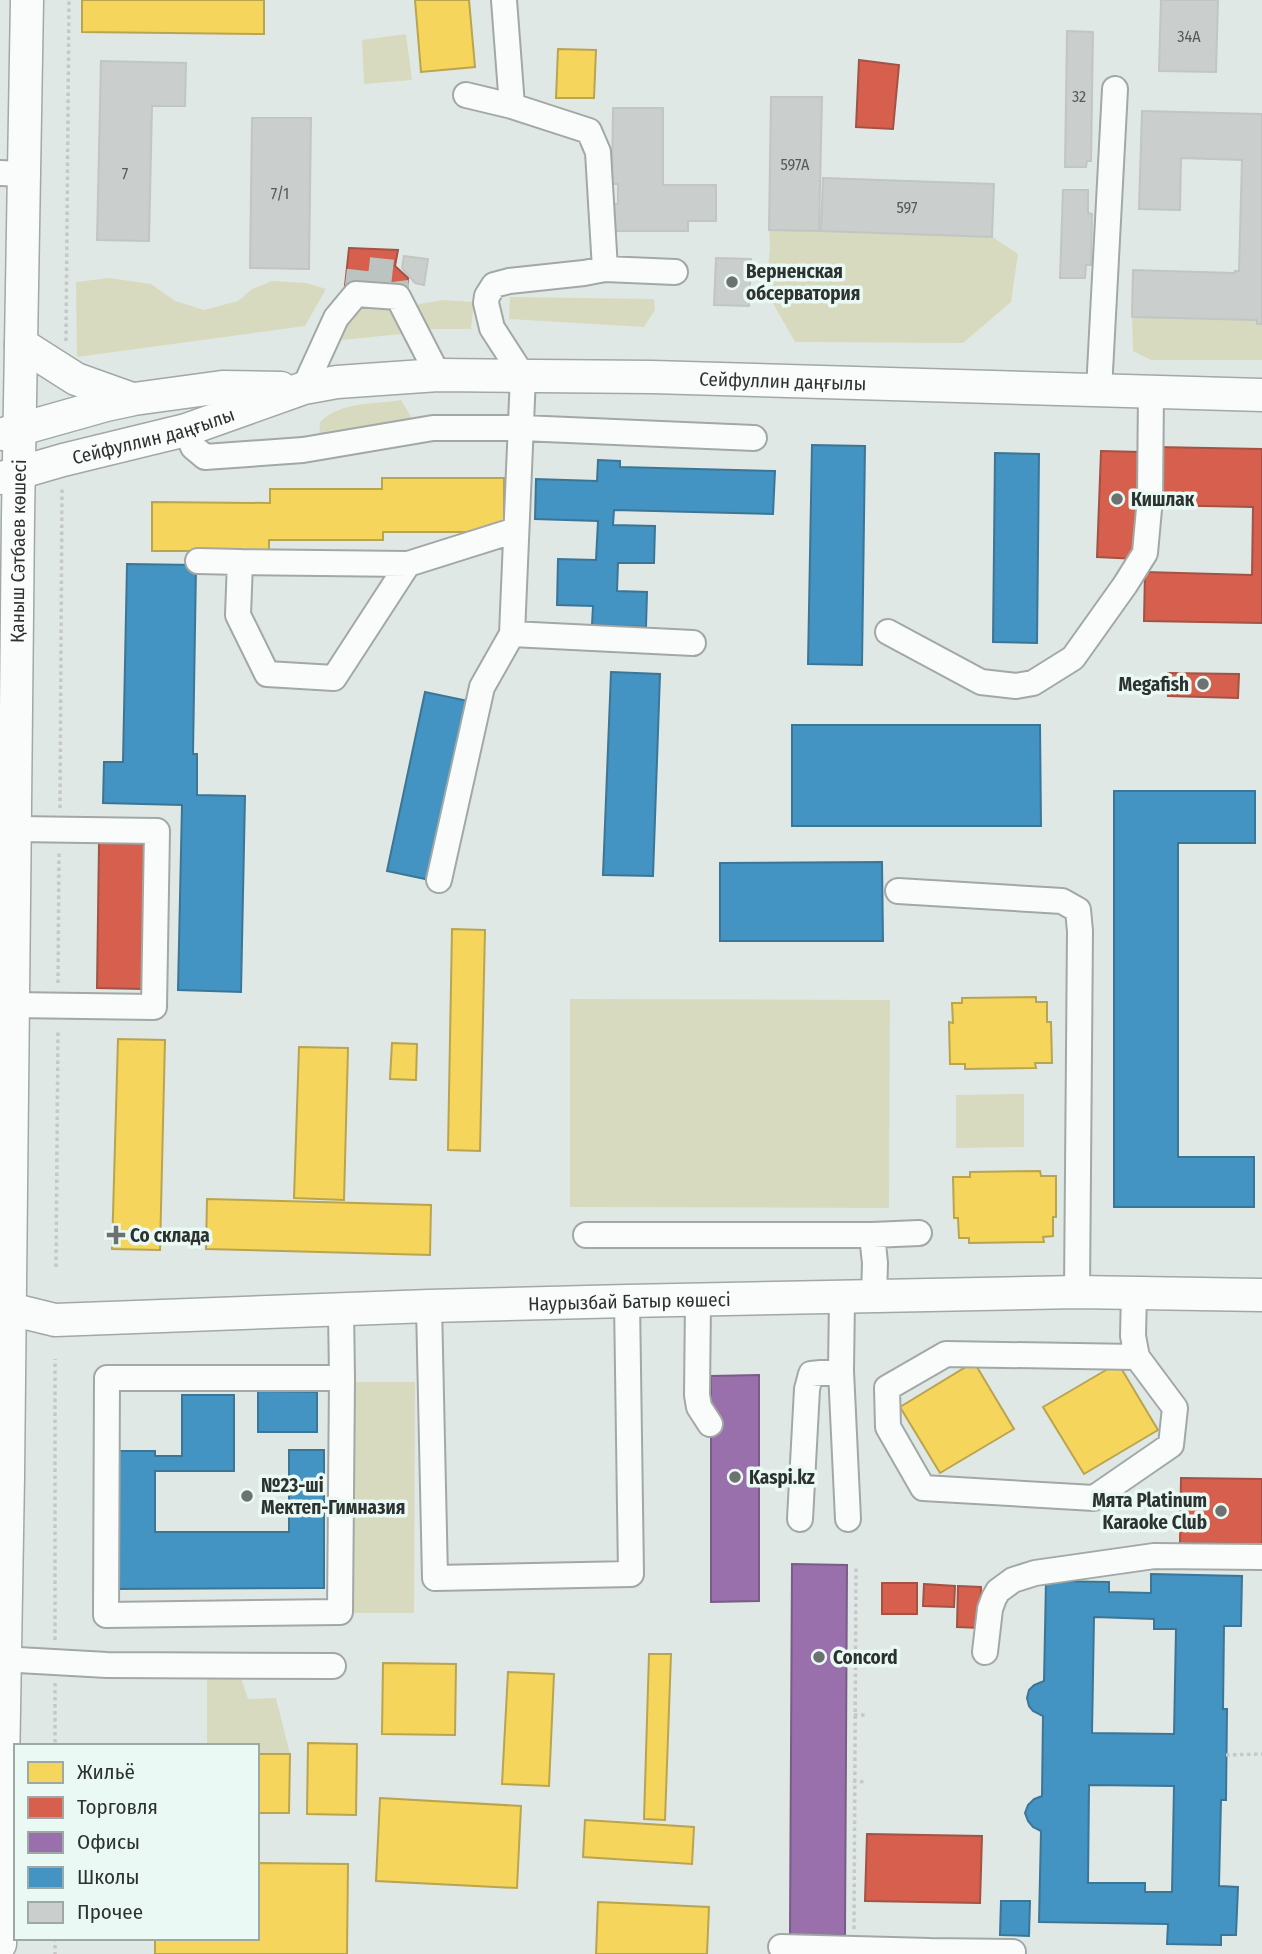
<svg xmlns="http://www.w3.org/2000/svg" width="1262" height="1954" viewBox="0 0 1262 1954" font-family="'Fira Sans Condensed',sans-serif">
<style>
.green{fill:#d8dabf}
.homes{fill:#f6d55c;stroke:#b9a44f;stroke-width:2}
.shops{fill:#d6604d;stroke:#a35244;stroke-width:2}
.offices{fill:#9970ab;stroke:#785d86;stroke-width:2}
.schools{fill:#4393c3;stroke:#3c7697;stroke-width:2;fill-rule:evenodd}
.building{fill:#cacecc;stroke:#c1c6c3;stroke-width:2}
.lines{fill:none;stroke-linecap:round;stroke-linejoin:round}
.minor-tunnel{stroke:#bcc4c1;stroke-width:24;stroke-dasharray:24 12;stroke-linecap:butt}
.minor-casing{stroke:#a1a8a5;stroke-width:28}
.major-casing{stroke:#a1a8a5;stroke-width:35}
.path{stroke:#c6c8c7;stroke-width:3.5;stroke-dasharray:3.5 3.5;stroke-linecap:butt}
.minor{stroke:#fafcfb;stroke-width:24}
.major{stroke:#fafcfb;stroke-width:32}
.poi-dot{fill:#6b726f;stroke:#eaf9f4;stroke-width:2.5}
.labels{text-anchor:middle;stroke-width:7;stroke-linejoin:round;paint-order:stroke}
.number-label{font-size:16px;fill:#555b58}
.poi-label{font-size:19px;font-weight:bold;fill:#2c3230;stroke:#eaf9f4;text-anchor:start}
.street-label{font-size:19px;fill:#2c3230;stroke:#eaf9f4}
</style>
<rect width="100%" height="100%" fill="#e0e8e5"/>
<!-- green -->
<path class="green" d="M406,34L412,80L364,84L362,40Z
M769,230L992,237L1018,254L1011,302L963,343L795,342L766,291L770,246Z
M109,278L151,284L175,301L204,310L238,301L252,289L272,281L307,283L326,289L305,326L77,357L76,282Z
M510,297L654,299L655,310L644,327L509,319Z
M444,300L474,302L471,329H424L416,310L419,304Z
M360,308H395L402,334L341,340L345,321Z
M1132,317L1257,320V324H1262V360H1151L1133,351Z
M401,400L416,425L319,442L320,422C341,401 373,405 401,400Z
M570,999L890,1000L889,1208L570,1207Z
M1024,1094V1147L956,1148V1095Z
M353,1382H415L414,1613H351Z
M207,1675H240L248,1699L276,1698L290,1754H257V1746H207Z"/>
<!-- homes -->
<path class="homes" d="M82,0H264V34L82,32Z
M415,0H469L475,67L421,72Z
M558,49L596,50L594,98H556Z
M382,478H504V532H383V540H269V551H152V502L270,503V489H382Z
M452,929L485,930L480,1151L448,1150Z
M1036,997V1002H1047V1022H1051L1052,1063H1035L1036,1068L965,1069V1064H950L949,1022L953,1023L952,1003H962V998Z
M118,1039L165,1040L160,1250L112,1249Z
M392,1043L417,1044L416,1080L390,1079Z
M299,1047L348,1048L344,1200L294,1198Z
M1040,1171L1041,1176H1056V1217H1053V1236L1043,1237L1044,1242L969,1243V1238H959L958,1218H954L953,1177H970V1172Z
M207,1199L431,1205L430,1255L206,1249Z
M974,1362L1014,1429L940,1473L900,1407Z
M1118,1363L1158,1430L1084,1474L1043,1407Z
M649,1654H671L665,1820L644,1819Z
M383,1663L456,1664L455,1735L382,1734Z
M508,1672L554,1674L549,1786L502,1784Z
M308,1743L357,1744L356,1815L307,1814Z
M257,1754H290L289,1813H257Z
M380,1798L521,1806L517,1888L376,1881Z
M585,1820L694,1827L692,1864L583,1857Z
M257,1863L348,1864L347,1954H155V1938H257Z
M598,1902L709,1907L707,1954H596Z"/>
<!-- shops -->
<path class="shops" d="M859,60L899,65L893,129L856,127Z
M349,248L398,250L395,266L408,278L407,291L345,286Z
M1155,447L1262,449V623L1144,621L1145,572L1252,575L1253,507L1154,505Z
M1101,451L1141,452L1137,559L1097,557Z
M1168,673L1239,674L1238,698L1168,696Z
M99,843L144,844L142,989L97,988Z
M1181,1478L1262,1479V1544L1180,1543Z
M882,1583H917V1614H882Z
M924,1584L955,1586L954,1607L923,1606Z
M958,1586L981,1587L980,1628L957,1627Z
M867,1834L982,1836L980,1903L865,1901Z"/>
<!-- offices -->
<path class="offices" d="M759,1375V1601L711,1602V1376Z
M792,1564L847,1565L845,1935H790Z"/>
<!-- schools -->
<path class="schools" d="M812,445L865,446L862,665L808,664Z
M995,453L1039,454L1037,643L993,642Z
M598,460L620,461V467L775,471L773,514L614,510L613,525L655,526L654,563H618L617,591L647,592L646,627L592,625L593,606L557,605L558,559L596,560L598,521L535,519L536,479L597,481Z
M127,564L196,565L193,754H197V795L245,796L241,992L178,990L182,805L103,803L104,762H123Z
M611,672L660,674L653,876L603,875Z
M425,692L468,701L430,880L387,871Z
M792,725H1040L1041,826H792Z
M1114,791H1255V843H1178V1157H1254V1207H1114Z
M882,862L883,941H720V863Z
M258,1391L317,1392V1432H258Z
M182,1395H234V1471H155V1532H289V1450H324V1588L115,1589V1451H155V1456H182Z
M1151,1574L1242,1576L1241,1626H1224L1223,1709H1227L1226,1800H1221L1219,1886L1238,1887L1236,1935H1221V1945L1167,1944L1168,1924L1039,1922L1041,1831L1033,1827L1028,1821L1025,1813L1028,1805L1034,1799L1042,1796L1043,1716L1033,1711L1029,1706L1027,1698L1029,1690L1034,1685L1044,1681L1046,1581L1109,1582V1592L1151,1593ZM1094,1617L1154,1619V1629H1176L1174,1734L1092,1733ZM1089,1785L1174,1786L1172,1892H1145V1883H1088Z
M1001,1901H1030L1029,1936L1000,1935Z"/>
<!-- building -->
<path class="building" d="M1161,0H1218L1216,72L1159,71Z
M1067,31L1093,32L1091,161H1087L1086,167H1065Z
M101,61L186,63L185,106H152L149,241L97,240Z
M771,97H822L819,231L769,230Z
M613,108H663V185H716V221H688V231H613V204H618V184H612Z
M1142,111L1262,114V324H1257V320L1132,317L1133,270L1234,273L1235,271H1239L1242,160L1181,158L1180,210L1139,209Z
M252,118H311L309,269L250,268Z
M823,178L994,184L992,237L821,231Z
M1063,190H1088V213L1092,214L1091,265H1086L1085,278H1060Z
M404,256L428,259L424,285L415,283L402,268Z
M716,258L751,259L749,306L714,305Z"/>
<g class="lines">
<!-- minor-tunnel -->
<path class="minor-tunnel" d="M356,294L359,268L395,272L398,297"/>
<defs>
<path id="minor" d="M504,0L512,106
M466,95L512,106L589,131L598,152L605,269
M0,173L24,174
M304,388L336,318L356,294L398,297L438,375
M1099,390L1115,89
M186,430L193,447L205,457L303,450L433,428H522L754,438
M198,561L240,562
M408,564L240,562L238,615L267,674L334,678L408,564L516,530
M888,632L981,682L1016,686L1033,683L1073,658L1125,585L1145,553L1150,498L1151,391
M512,634L693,643
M439,880L482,687L512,634L523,376L492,328L486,303L487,296L494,285L509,281L584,273L605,269L675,272
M898,891L1062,901L1078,910L1080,931L1077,1292
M13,1005L154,1007L157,831L15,829
M586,1235H872L875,1263L874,1297
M872,1235L919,1233
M1134,1293L1133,1336L1137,1357L946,1354L887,1388L888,1427L923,1488L1094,1498L1171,1445L1175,1408L1137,1357
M842,1298L841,1371L848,1519
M698,1300L697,1395L699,1407L710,1424
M429,1306L435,1578L631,1574L627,1301
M341,1309L342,1378
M107,1378H342L340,1612L106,1615Z
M800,1519L807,1389L811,1374L841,1371
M985,1652L990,1609L994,1598L998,1591L1013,1580L1035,1573L1154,1556L1262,1557
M0,1659L107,1665L333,1666
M781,1947L929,1951V1954
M929,1951L1013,1952"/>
<g id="major">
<path d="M21,344L76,379L132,399"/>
<path d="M3,434L106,405L134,399L222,387L281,388"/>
<path id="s1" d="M1,478L63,460L186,430L304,388L337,382L438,375L652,377L1262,395"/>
<path id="s2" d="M10,1309L55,1320L429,1306L627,1301L1077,1292L1262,1295"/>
<path id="s3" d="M0,1944L8,1476L18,517L27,0"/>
</g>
</defs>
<!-- minor casing -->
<use href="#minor" class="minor-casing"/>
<!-- major casing -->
<use href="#major" class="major-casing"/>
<!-- path -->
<path class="path" d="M66,341L69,0
M60,808L62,487
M58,983L59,851
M56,1267L58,1029
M55,1640V1359
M55,1683V1746
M854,1715H866
M1226,1755L1262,1754
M853,1781L865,1782
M854,1929L856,1567
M55,1938V1954"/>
<!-- minor -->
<use href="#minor" class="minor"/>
<!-- major -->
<use href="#major" class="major"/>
</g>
<!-- markers -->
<g class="poi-dot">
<circle cx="732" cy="282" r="7"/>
<circle cx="1117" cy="499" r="7"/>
<circle cx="1203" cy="684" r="7"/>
<path d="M112.5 1224.5h7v7h7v7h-7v7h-7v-7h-7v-7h7z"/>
<circle cx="735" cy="1477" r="7"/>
<circle cx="247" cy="1496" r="7"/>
<circle cx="1221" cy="1511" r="7"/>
<circle cx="819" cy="1657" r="7"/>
</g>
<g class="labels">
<!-- number labels -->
<g class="number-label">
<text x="1189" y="42">34А</text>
<text x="1079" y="102">32</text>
<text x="795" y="170">597А</text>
<text x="125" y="179">7</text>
<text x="280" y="199">7/1</text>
<text x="907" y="213">597</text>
</g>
<!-- poi labels -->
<g class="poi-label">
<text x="746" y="278">Верненская<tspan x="746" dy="22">обсерватория</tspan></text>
<text x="1131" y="506">Кишлак</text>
<text x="1189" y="691" text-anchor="end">Megafish</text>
<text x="130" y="1242">Со склада</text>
<text x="749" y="1484">Kaspi.kz</text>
<text x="261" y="1492">№23-ші<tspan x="261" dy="22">Мектеп-Гимназия</tspan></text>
<text x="1207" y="1507" text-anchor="end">Мята Platinum<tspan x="1207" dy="22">Karaoke Club</tspan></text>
<text x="833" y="1664">Concord</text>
</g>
<!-- street labels -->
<g class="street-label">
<text dy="7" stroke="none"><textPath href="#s1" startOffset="796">Сейфуллин даңғылы</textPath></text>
<text dy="7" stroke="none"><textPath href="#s1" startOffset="158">Сейфуллин даңғылы</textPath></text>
<text dy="7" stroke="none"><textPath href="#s3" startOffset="1393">Қаныш Сәтбаев көшесі</textPath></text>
<text dy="7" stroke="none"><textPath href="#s2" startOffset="621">Наурызбай Батыр көшесі</textPath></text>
</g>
</g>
<!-- legend -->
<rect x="14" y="1744" width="245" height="196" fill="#eaf9f4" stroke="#9ea9a6" stroke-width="2"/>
<rect x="28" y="1762" width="35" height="21" fill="#f6d55c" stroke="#9ea9a6" stroke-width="2"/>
<text x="77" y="1779" font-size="21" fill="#2c3230">Жильё</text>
<rect x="28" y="1797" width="35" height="21" fill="#d6604d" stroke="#9ea9a6" stroke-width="2"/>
<text x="77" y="1814" font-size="21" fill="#2c3230">Торговля</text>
<rect x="28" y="1832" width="35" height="21" fill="#9970ab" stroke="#9ea9a6" stroke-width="2"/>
<text x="77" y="1849" font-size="21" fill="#2c3230">Офисы</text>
<rect x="28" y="1867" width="35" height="21" fill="#4393c3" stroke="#9ea9a6" stroke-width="2"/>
<text x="77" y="1884" font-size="21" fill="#2c3230">Школы</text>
<rect x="28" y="1902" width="35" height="21" fill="#cacecc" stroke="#9ea9a6" stroke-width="2"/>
<text x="77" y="1919" font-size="21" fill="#2c3230">Прочее</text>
</svg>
